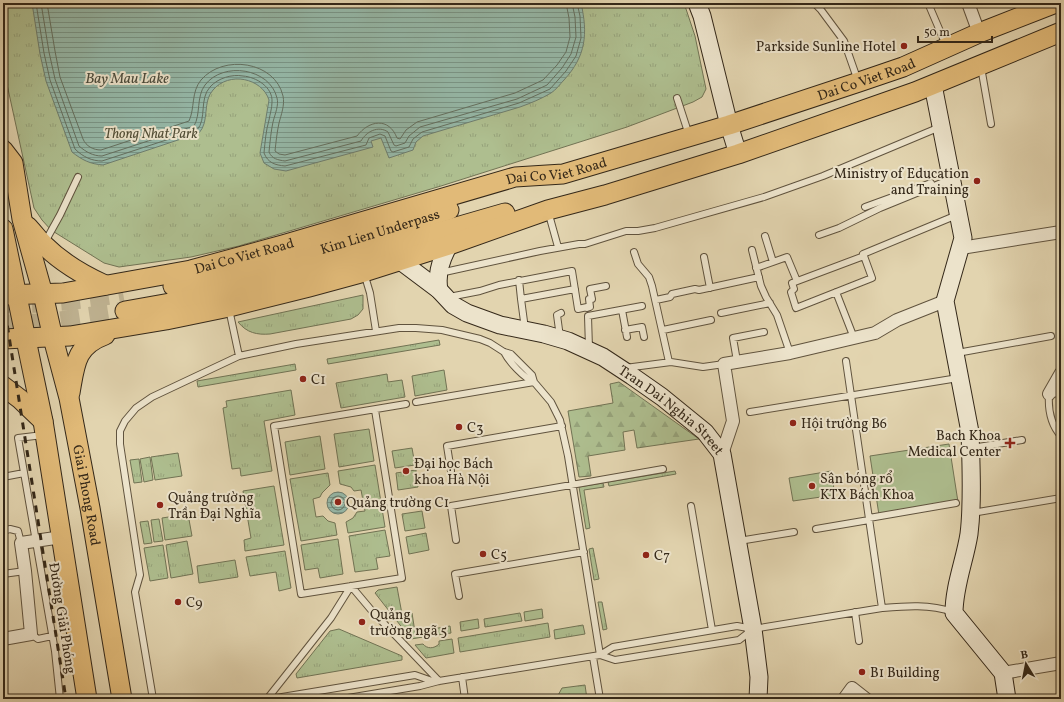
<svg xmlns="http://www.w3.org/2000/svg" width="1064" height="702" viewBox="0 0 1064 702" font-family="Vollkorn,serif">
<style>
.grass{fill:url(#grass-tufts);stroke:#717354}
.forest{fill:url(#forest-firs);stroke:#717354}
.pitch{fill:#aebe8f;stroke:#717354}
.water{fill:url(#water-rules);stroke:#6e7e6f}
.lines{fill:none;stroke-linecap:round;stroke-linejoin:round}
.shore{stroke:#647060;stroke-width:1}
.primary-tunnel{stroke:#bfb291;stroke-width:19;stroke-dasharray:19 10;stroke-linecap:butt}
.lane-casing{stroke:#60533e;stroke-width:8}
.street-casing{stroke:#60533e;stroke-width:14}
.secondary-casing{stroke:#342819;stroke-width:19}
.primary-casing{stroke:#342819;stroke-width:21}
.lane{stroke:#ece3cb;stroke-width:6}
.street{stroke:#ece3cb;stroke-width:12}
.secondary{stroke:#ece3cb;stroke-width:17}
.primary{stroke:#e1ba78;stroke-width:19}
.rail{stroke:#342819;stroke-width:3;stroke-dasharray:7 7;stroke-linecap:butt}
.poi-dot{fill:#8f2418;stroke:#ece3cb;stroke-width:1.5}
.labels{text-anchor:middle;stroke-width:4;stroke-linejoin:round;paint-order:stroke}
.poi-label{font-size:14px;fill:#342819;stroke:#ece3cb;text-anchor:start}
.street-label{font-size:14px;fill:#342819;stroke:#ece3cb}
.park-label{font-size:14px;font-style:italic;fill:#524e36;stroke:#ece3cb}
.water-label{font-size:15px;font-style:italic;fill:#4c4c3d;stroke:#ece3cb}
</style>
<defs>
<pattern id="grass-tufts" width="24" height="20" patternUnits="userSpaceOnUse"><rect width="24" height="20" fill="#aebe8f"/><path d="M3 7l-1-3M5 7V3M7 7l1-3M15 17l-1-3M17 17v-4M19 17l1-3" fill="none" stroke="#96a37b"/></pattern>
<pattern id="forest-firs" width="22" height="20" patternUnits="userSpaceOnUse"><rect width="22" height="20" fill="#aebe8f"/><path d="M5 1l3.5 6h-7zM16 11l3.5 6h-7z" fill="#96a37b"/></pattern>
<pattern id="water-rules" width="6" height="5" patternUnits="userSpaceOnUse"><rect width="6" height="5" fill="#95b8a8"/><path d="M0 2.5h6" fill="none" stroke="#7a9688"/></pattern>
</defs>
<rect width="100%" height="100%" fill="#e2d4af"/>
<filter id="stains"><feTurbulence type="fractalNoise" baseFrequency=".005" numOctaves="4"/><feColorMatrix values="0 0 0 0 .2 0 0 0 0 .09 0 0 0 0 .02 0 0 0 .5 -.17"/></filter>
<radialGradient id="worn" r=".72"><stop offset=".6" stop-color="#630" stop-opacity="0"/><stop offset="1" stop-color="#630" stop-opacity=".3"/></radialGradient>
<!-- grass -->
<path class="grass" d="M3,3H684L695,36L706,89L702,97L693,102L627,127L441,186L239,246L191,257L119,267L104,263L51,230L42,220L34,208L3,66Z
M363,295V309L358,315L351,319L270,334C257,335 247,333 238,322Z
M439,340L440,345L328,364L327,359Z
M295,364L296,370L198,387L197,381Z
M444,370L447,390L415,396L412,376Z
M387,374L388,382L402,380L405,397L341,408L336,383Z
M291,390L295,415L264,421L272,471L241,476L240,468L232,469L223,408L227,407L226,401Z
M369,429L374,461L339,467L334,434Z
M320,436L325,469L290,475L285,442Z
M412,448L415,465L395,468L392,451Z
M178,453L182,476L155,480L151,457Z
M150,457L153,480L144,482L140,459Z
M139,459L142,482L134,483L130,460Z
M375,465L385,527L348,533L346,522L353,518L357,512L365,511L361,490L354,491L351,487L340,484L338,471Z
M416,470L418,487L398,490L396,473Z
M675,471L676,474L609,486L608,482Z
M328,473L330,485L322,493L320,497L313,499L316,517L323,516L328,521L335,523L337,535L301,541L290,479Z
M603,483L604,487L584,490L590,528L586,529L579,487Z
M274,486L284,545L245,551L244,540L251,538L243,491Z
M422,511L425,528L405,531L402,514Z
M188,514L192,536L165,540L162,518Z
M159,519L163,541L154,542L151,520Z
M148,521L152,543L144,544L140,522Z
M385,530L390,556L376,558L378,569L355,572L349,536Z
M426,533L429,550L409,554L406,537Z
M338,539L343,574L320,578L318,568L305,570L301,545Z
M187,541L193,574L171,578L166,545Z
M163,545L168,578L150,581L144,548Z
M593,548L599,579L594,580L589,549Z
M285,551L291,588L279,591L276,572L250,576L246,557Z
M235,560L238,577L199,583L197,566Z
M397,587L402,614L412,613L415,632L450,626L451,633L437,635L435,632C430,630 425,632 423,637L411,639L375,593L378,590Z
M598,602H602L607,629L603,630Z
M542,609L543,618L525,621L524,612Z
M520,613L522,621L485,627L484,619Z
M478,619L479,628L461,631L460,622Z
M548,623L550,637L460,652L458,638Z
M583,625L585,634L555,639L554,630Z
M339,629L402,656V660L297,678L296,674L330,631Z
M452,639L454,653L426,658L415,645L423,644C427,649 434,649 439,644V641Z
M585,685L587,699H556L562,688Z"/>
<!-- forest -->
<path class="forest" d="M619,382L699,439L637,448L634,430L623,432L625,450L588,456L591,476L579,477L568,411L613,403L610,384Z"/>
<!-- pitch -->
<path class="pitch" d="M949,444L958,502L879,515L870,456Z
M831,471L835,495L793,501L789,478Z"/>
<!-- water -->
<path class="water" d="M32,3H581C588,34 586,56 564,80C560,84 556,90 551,93C541,99 531,103 520,107L423,136L416,142L413,150L389,158L381,138L371,141L373,147L286,171L274,169L264,163L260,153L269,100C262,78 229,71 213,90C202,102 210,121 199,133L103,165C90,164 82,160 72,152L46,81L40,54Z
M327 503a11 11 0 1 1 22 0a11 11 0 1 1-22 0Z"/>
<g class="lines">
<!-- shore -->
<path class="shore" d="M36,3L44,53L50,80L75,149C83,157 92,161 102,161L197,130C207,119 199,99 210,87C218,78 232,74 243,76C256,77 273,87 272,102C272,108 270,114 269,120C266,130 265,142 264,153C268,163 275,165 285,166L366,145L369,138L380,134L385,136L391,151L393,152L409,147L413,139L422,132L519,103L550,89L566,71L576,56L581,38L580,16L577,3
M41,3L49,52L55,79L79,146C86,152 93,156 102,156L194,126C201,114 196,97 205,85C223,61 270,68 277,98C279,105 275,114 273,122C271,131 270,142 269,152C272,159 278,160 285,161L361,141C366,132 378,125 388,132L394,145L396,146L405,143L409,136L420,127L517,99L547,85L562,68L571,54L576,37L575,17L572,3
M47,3L55,51L60,77L83,139C86,146 93,150 101,150L189,121C195,108 191,92 201,80C223,54 275,61 283,96C285,105 281,115 279,123C277,132 276,142 275,151L279,154L285,155L357,136C369,120 389,117 397,138L400,139L406,130L417,122L515,93L543,80L557,65L566,52L570,37L569,18L566,3
M331 503a7 7 0 1 1 14 0a7 7 0 1 1-14 0Z"/>
<!-- primary-tunnel -->
<path class="primary-tunnel" d="M3,304C44,304 83,300 123,293
M3,324L47,323L125,311"/>
<defs>
<path id="lane" d="M814,3L821,10L844,41L858,81
M928,3L946,45
M981,67L991,124
M677,98L689,135
M865,207L931,183
M548,211L558,247
M819,235L839,228L880,208L951,179
M765,236L773,262
M45,242L60,215L78,177
M752,250L761,286L766,297L777,315L790,353
M634,252L638,264L649,277L652,286L669,362
M864,256L872,278L796,308L791,292L794,289L792,283L864,256L863,254L957,215
M704,257L710,288
M756,268L787,257L797,281
M364,273L370,293L376,331
M440,273L540,251L579,244H585L626,231H638L655,228L764,197L823,176L940,127
M519,280L521,299
M836,292L854,338
M449,297L480,291L499,285L572,271L578,309L587,307
M656,300L670,297L672,294L695,289L699,290L759,277
M587,308L590,307L589,299H592L590,289L606,286
M229,309L239,356
M622,310L627,337
M721,313L770,303
M525,329L521,299L575,289
M625,330L642,327L644,337
M663,330L711,320
M560,337L557,315L561,313
M589,348L588,316L642,306
M504,352C509,362 524,378 534,382
M957,353L1051,336
M737,361L733,338L764,332
M846,361L882,608
M625,368L671,362L703,367L724,364
M1061,393L1049,394C1048,409 1051,425 1061,436
M416,402L534,382
M375,410L402,578L301,594L274,426L406,404
M750,412L958,378
M43,435L18,438L55,651L60,699
M972,448L1022,440
M451,471L447,446L562,426
M3,477L24,473
M691,506L712,630
M972,513L1061,498
M869,518L956,503
M816,529L869,520
M3,531L10,529L18,531L21,543
M456,540L451,506L663,469
M739,541L794,532
M3,574L25,571
M459,596L455,574L584,552
M855,612L859,641
M31,634L38,639L52,636
M600,655L615,660L739,640L752,630
M593,657L600,699
M462,677L465,699
M153,699L135,592L140,575L120,444V431L125,421L136,408L152,397L239,356L296,344L399,328H416L442,330L480,339L490,343L504,352L511,354L532,375L534,382L551,402L560,420L568,456L600,655
M267,699L331,618L351,586L372,611L439,681
M270,699L415,675L435,682
M342,699L420,686L439,681L600,655L613,647L737,626L753,629L882,608C906,606 929,604 953,612"/>
<path id="street" d="M968,3L979,33
M961,248L1061,232
M1049,394L1061,373
M722,454L733,421L724,364L790,353L875,333L897,320L945,301
M3,639L31,634L25,571L21,543L62,537
M1003,673L1061,663
M844,699L852,688L866,699"/>
<g id="secondary">
<path d="M697,3L702,16L729,125L738,154"/>
<path d="M933,85L963,238L945,301L970,432C971,464 973,502 969,534C965,560 954,586 954,613L1003,673L1007,699"/>
<path id="s1" d="M399,260L439,290L453,305L467,313L500,325L544,334L568,341L603,357L632,376L662,397L705,432L722,454L753,629L759,677L758,699"/>
<path d="M439,290C436,274 441,259 449,245"/>
</g>
<g id="primary">
<path id="s2" d="M3,150L13,163L22,219L43,294L53,338L69,398L90,508L122,699"/>
<path d="M27,226C33,232 38,239 44,245C61,262 83,275 105,285"/>
<path d="M3,229L43,421L87,699"/>
<path id="s3" d="M173,286L196,282L293,258L449,210"/>
<path id="s4" d="M3,295L63,293L191,270L283,245L515,177L563,174L729,125L859,82L903,67L979,33L1056,3"/>
<path d="M125,311L198,298L294,274L505,213"/>
<path d="M3,339L70,336L166,320L229,307L309,287L364,272L449,245L548,210L605,195L738,154L915,92L1061,32"/>
<path d="M3,386L20,399L43,421"/>
<path d="M70,393C75,365 75,346 105,335"/>
</g>
</defs>
<!-- lane casing -->
<use href="#lane" class="lane-casing"/>
<!-- street casing -->
<use href="#street" class="street-casing"/>
<!-- secondary casing -->
<use href="#secondary" class="secondary-casing"/>
<!-- primary casing -->
<use href="#primary" class="primary-casing"/>
<!-- lane -->
<use href="#lane" class="lane"/>
<!-- street -->
<use href="#street" class="street"/>
<!-- secondary -->
<use href="#secondary" class="secondary"/>
<!-- primary -->
<use href="#primary" class="primary"/>
<!-- rail -->
<path class="rail" d="M3,298L66,699"/>
</g>
<!-- markers -->
<g class="poi-dot">
<circle cx="904" cy="46" r="4"/>
<circle cx="977" cy="181" r="4"/>
<circle cx="303" cy="379" r="4"/>
<circle cx="793" cy="423" r="4"/>
<circle cx="459" cy="427" r="4"/>
<path d="M1008 437h4v4h4v4h-4v4h-4v-4h-4v-4h4z"/>
<circle cx="406" cy="471" r="4"/>
<circle cx="812" cy="486" r="4"/>
<circle cx="338" cy="502" r="4"/>
<circle cx="160" cy="505" r="4"/>
<circle cx="483" cy="554" r="4"/>
<circle cx="646" cy="555" r="4"/>
<circle cx="178" cy="602" r="4"/>
<circle cx="362" cy="622" r="4"/>
<circle cx="862" cy="672" r="4"/>
</g>
<g class="labels">
<!-- poi labels -->
<g class="poi-label">
<text x="896" y="51" text-anchor="end">Parkside Sunline Hotel</text>
<text x="969" y="178" text-anchor="end">Ministry of Education<tspan x="969" dy="16">and Training</tspan></text>
<text x="311" y="384">C1</text>
<text x="801" y="428">Hội trường B6</text>
<text x="467" y="432">C3</text>
<text x="1001" y="440" text-anchor="end">Bach Khoa<tspan x="1001" dy="16">Medical Center</tspan></text>
<text x="414" y="468">Đại học Bách<tspan x="414" dy="16">khoa Hà Nội</tspan></text>
<text x="820" y="483">Sân bóng rổ<tspan x="820" dy="16">KTX Bách Khoa</tspan></text>
<text x="168" y="502">Quảng trường<tspan x="168" dy="16">Trần Đại Nghĩa</tspan></text>
<text x="346" y="507">Quảng trường C1</text>
<text x="491" y="559">C5</text>
<text x="654" y="560">C7</text>
<text x="186" y="607">C9</text>
<text x="370" y="619">Quảng<tspan x="370" dy="16">trường ngã 5</tspan></text>
<text x="870" y="677">B1 Building</text>
</g>
<!-- street labels -->
<g class="street-label">
<text dy="5" stroke="none"><textPath href="#s4" startOffset="893">Dai Co Viet Road</textPath></text>
<text dy="5" stroke="none"><textPath href="#s4" startOffset="569">Dai Co Viet Road</textPath></text>
<text dy="5" stroke="none"><textPath href="#s3" startOffset="214">Kim Lien Underpass</textPath></text>
<text dy="5" stroke="none"><textPath href="#s4" startOffset="245">Dai Co Viet Road</textPath></text>
<text dy="5" stroke="none"><textPath href="#s1" startOffset="317">Tran Dai Nghia Street</textPath></text>
<text dy="5" stroke="none"><textPath href="#s2" startOffset="357">Giai Phong Road</textPath></text>
<text transform="translate(63 618) rotate(81)" y="5">Đường Giải Phóng</text>
</g>
<!-- park labels -->
<g class="park-label">
<text x="151" y="138">Thong Nhat Park</text>
</g>
<!-- water labels -->
<g class="water-label">
<text x="127" y="83">Bay Mau Lake</text>
</g>
</g>
<!-- margin -->
<rect width="1064" height="702" fill="none" stroke="#e2d4af" stroke-width="16"/>
<rect x="4" y="4" width="1056" height="694" fill="none" stroke="#342819" stroke-width="2"/>
<rect x="8" y="8" width="1048" height="686" fill="none" stroke="#342819"/>
<!-- north arrow -->
<g transform="translate(1026 664) rotate(350)" stroke="#ece3cb" stroke-width="3" paint-order="stroke">
<path d="M0-3L7 15L0 10L-7 15Z" fill="#342819"/>
<text y="-6" font-size="11" font-weight="bold" text-anchor="middle" fill="#342819">B</text>
</g>
<!-- scale -->
<path d="M918 36v6h74v-6" fill="none" stroke="#342819" stroke-width="2"/>
<text x="924" y="36" font-size="12" fill="#342819" stroke="#ece3cb" stroke-width="3" paint-order="stroke">50 m</text>
<rect width="100%" height="100%" filter="url(#stains)"/>
<rect width="100%" height="100%" fill="url(#worn)"/>
</svg>
